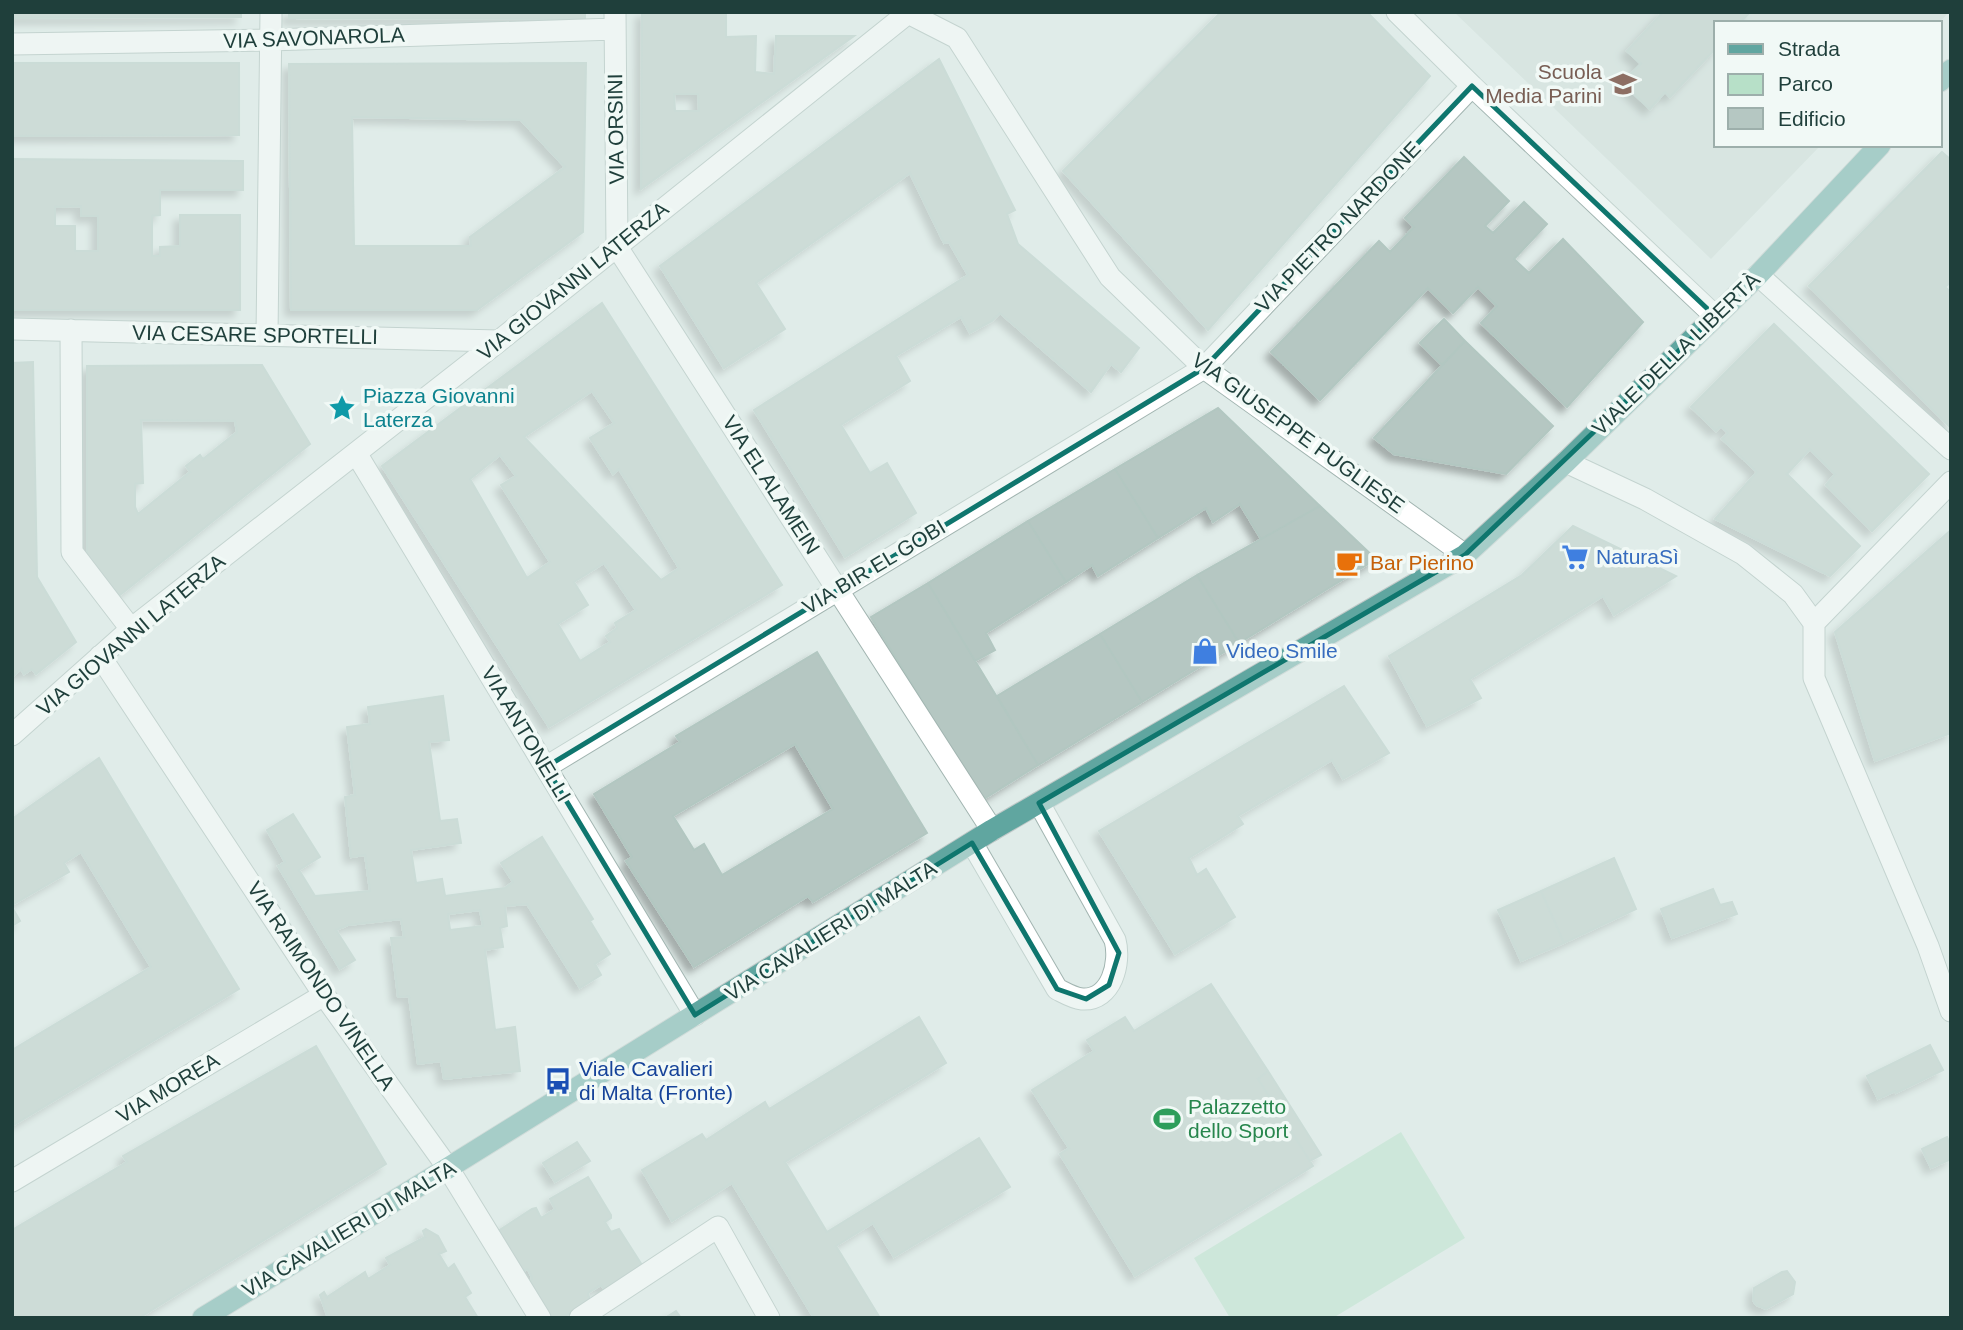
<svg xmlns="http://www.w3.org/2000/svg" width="1963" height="1330" viewBox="0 0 1963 1330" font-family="Arial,sans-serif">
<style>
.built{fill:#cedcd8}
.green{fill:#b7e0c8}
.building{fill:#b5c7c2;stroke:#b2c7c1;stroke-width:2;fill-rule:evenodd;filter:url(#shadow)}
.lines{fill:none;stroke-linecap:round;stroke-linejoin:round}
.minor-casing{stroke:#a2b5b1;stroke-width:23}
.primary-casing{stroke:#c0c9c8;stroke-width:23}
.minor{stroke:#fff;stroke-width:21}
.primary{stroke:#60a6a0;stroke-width:21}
.marked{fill:none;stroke:#0f766e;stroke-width:5;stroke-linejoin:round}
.labels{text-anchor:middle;stroke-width:7;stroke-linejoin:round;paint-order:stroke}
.street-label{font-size:21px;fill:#1f3f3b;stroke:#f1f9f6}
.education-label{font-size:21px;fill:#785e54;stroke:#f1f9f6;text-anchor:end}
.culture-label{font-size:21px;fill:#0d838f;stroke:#f1f9f6;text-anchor:start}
.shop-label{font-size:21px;fill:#366cbe;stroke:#f1f9f6;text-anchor:start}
.food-label{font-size:21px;fill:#c56008;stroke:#f1f9f6;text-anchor:start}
.transit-label{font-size:21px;fill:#164399;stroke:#f1f9f6;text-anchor:start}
.leisure-label{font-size:21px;fill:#27864d;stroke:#f1f9f6;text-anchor:start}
</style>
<defs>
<filter id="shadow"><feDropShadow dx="-6" dy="6" stdDeviation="3.5" flood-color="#0004"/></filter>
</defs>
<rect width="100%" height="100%" fill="#e0ece9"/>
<!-- built -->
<path class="built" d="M1454,12H1949L1939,23H1716V145H1821L1711,259Z"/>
<!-- green -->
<path class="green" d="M1401,1132L1465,1238L1333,1318H1230L1194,1258Z"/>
<!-- building -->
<path class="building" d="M12,12H241V17L12,18Z
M289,12H585V19L289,18Z
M642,12H726V37L756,36L755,72L774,74L776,36H854L641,189ZM674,94H698L699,111H675Z
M1221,12H1367L1430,76L1208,330L1063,171Z
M1663,12H1750L1740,23H1716V48L1670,97L1665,92L1650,109L1622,83L1641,64L1627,51Z
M939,59L1015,210L1007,214L1018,244L1139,348L1121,372L1111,364L1091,392L1000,313L992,321L970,333L961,317L896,356L910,381L841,425L870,473L887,463L916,513L845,557L754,410L968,275L949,242L944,243L910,173L756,283L785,329L724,368L660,266Z
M12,63H239V135L12,136Z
M586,63L583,232L477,310H291L289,64ZM352,117L521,120L565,167L470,237L471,246H354Z
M1942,152L1951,160V282L1945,287L1951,292V428L1809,286Z
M1464,157L1509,201L1485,226L1493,233L1524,202L1547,224L1514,259L1529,273L1563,239L1643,322L1567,407L1481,323L1497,306L1478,287L1453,313L1428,288L1320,400L1271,352L1379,241L1390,252L1414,227L1405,218Z
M12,159L243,161V190H160V215L152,216V256H160V247L180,246V215H240V310H12ZM81,206V216H98V251H75V226H55V207Z
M602,303L782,585L549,727L382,466ZM592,391L614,423L590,438L613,474L619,469L679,568L661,580L524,437ZM500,455L516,476L501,485L550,562L527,578L470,479ZM604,563L636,610L615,623L617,628L606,636L610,642L580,661L558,624L588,605L574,582Z
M1444,319L1465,341L1442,365L1420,343Z
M1774,324L1929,474L1872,531L1826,485L1835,474L1810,449L1787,474L1860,546L1830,576L1715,519L1757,472L1722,439L1728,433L1721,426L1716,431L1691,407Z
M1465,341L1553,426L1506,474L1394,454L1374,438Z
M33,362L37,577L76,642L36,674L32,669L24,674L21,669L12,677V363Z
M262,365L310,444L116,598L87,561V366ZM141,420L235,421L237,432L203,459L200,455L186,466L190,472L138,514L135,507V484L143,483Z
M1218,408L1320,506L1261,539L1240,504L1213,522L1206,508L1158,538L1115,469Z
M1115,469L1158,538L1098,576L1092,565L1066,582L1028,521Z
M1320,506L1376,559L1239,643L1197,575Z
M1028,521L1066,582L986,633L995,650L975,661L928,583Z
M1573,526L1676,576L1614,615L1603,596L1470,679L1481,698L1427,726L1389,656L1522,575Z
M1951,530V733L1875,761L1835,632Z
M1197,575L1239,643L1142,702L1100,634Z
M928,583L1038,765L982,800L871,617Z
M1100,634L1142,702L1038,765L997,696Z
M817,652L927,833L813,902L808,896L694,967L626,861L632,857L594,794L680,742L676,736ZM795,744L833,809L722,875L704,844L694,850L673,816Z
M1344,686L1389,753L1343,779L1332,760L1238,816L1243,824L1189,858L1197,875L1206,869L1235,917L1175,954L1099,831Z
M443,696L449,740L429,742L440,821L457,819L461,843L411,850L416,883L442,879L445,896L505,888L513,882L501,863L542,837L593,919L590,921L610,954L595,964L601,975L580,988L527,904L505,906L507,926L500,928L503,947L485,950L495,1030L515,1027L520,1071L444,1079L441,1061L418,1064L409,996L398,997L391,938L404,937L401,919L348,925L336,930L355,960L340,969L278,866L285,862L267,830L293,814L320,857L299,870L315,896L370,891L365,855L351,857L345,797L355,795L347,727L370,724L368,707ZM480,910L483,926L450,930L448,914Z
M99,758L239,989L12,1126V1050L151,967L81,852L64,863L69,872L12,905V819Z
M1614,858L1636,909L1564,943L1541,891Z
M1713,889L1720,905L1732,902L1737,914L1672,938L1661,909Z
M1541,891L1564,943L1521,961L1498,910Z
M12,907L20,921L12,926Z
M1211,984L1268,1071L1258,1079L1313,1166L1135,1276L1060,1154L1069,1148L1032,1090L1094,1051L1087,1040L1125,1017L1134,1031Z
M919,1017L946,1063L785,1162L827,1232L979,1138L1010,1187L894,1257L873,1223L836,1246L880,1318H814L732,1183L672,1221L642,1170L702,1134L706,1140L765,1102L769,1109Z
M1930,1045L1943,1070L1896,1093L1895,1091L1878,1099L1867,1076Z
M316,1046L386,1164L139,1318H12V1230L127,1162L123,1156Z
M1268,1071L1321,1155L1310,1161L1258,1079Z
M1947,1137L1951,1146V1159L1931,1168L1922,1149Z
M577,1142L590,1161L555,1182L543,1163Z
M588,1177L611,1215V1218L605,1222L611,1232L619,1229L642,1265V1270L606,1291L601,1285L588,1293L590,1301L562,1318H549L529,1283L532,1278L528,1269L523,1271L498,1231L532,1209L536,1208L541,1218L555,1209L550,1199Z
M426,1229L438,1236L446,1251L439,1254L448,1269L454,1264L471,1293L465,1297L478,1318H328L320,1295L324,1292L327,1297L365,1272L368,1279L390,1265L386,1258L425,1237L423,1231Z
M1787,1271L1795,1282L1793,1294L1766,1309L1756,1305L1753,1300L1754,1288L1782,1272Z
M676,1311L681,1318H665Z"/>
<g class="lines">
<defs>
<path id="minor" d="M615,12L617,247L992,830
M1397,12L1472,86
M908,13L957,38L1110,277L1204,368L1465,555
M12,44L270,40L615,29
M1758,275L1951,449
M12,329L499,341
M71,330L72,552L131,629
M267,335L271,12
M356,453L695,1015
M1566,462L1645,499L1743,554L1793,594L1814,623V678L1928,946L1951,1011
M1814,623L1951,482
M100,656L324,995L448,1168L540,1318
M12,735L131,629L499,341L908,13
M546,767L1204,368L1472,86L1715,316
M972,843L1057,989C1065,993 1073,998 1082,999C1112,1001 1121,962 1115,940L1039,803
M12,1181L324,995
M580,1318L718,1227L769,1318"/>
<path id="primary" d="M1940,81L1951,70
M203,1318L448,1168L992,830L1465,555L1566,462L1758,275L1880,145"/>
</defs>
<!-- minor casing -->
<use href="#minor" class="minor-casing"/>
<!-- primary casing -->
<use href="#primary" class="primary-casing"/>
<!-- minor -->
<use href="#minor" class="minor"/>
<!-- primary -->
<use href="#primary" class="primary"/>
</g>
<!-- marked area -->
<path d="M0 0H1963V1330H0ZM1472,86L1715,316L1465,555L1039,803L1119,953L1109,985L1086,999L1057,989L972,843L695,1015L546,767L1204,368Z" fill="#e0ece9" fill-opacity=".55" fill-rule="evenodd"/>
<path class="marked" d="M1472,86L1715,316L1465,555L1039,803L1119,953L1109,985L1086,999L1057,989L972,843L695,1015L546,767L1204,368Z"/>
<!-- icons -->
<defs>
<symbol id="school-bare" viewBox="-9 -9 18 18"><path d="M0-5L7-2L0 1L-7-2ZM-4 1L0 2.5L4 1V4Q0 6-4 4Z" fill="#8d6e63" stroke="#f1f9f6" stroke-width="2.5" paint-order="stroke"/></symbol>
<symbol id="sight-bare" viewBox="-9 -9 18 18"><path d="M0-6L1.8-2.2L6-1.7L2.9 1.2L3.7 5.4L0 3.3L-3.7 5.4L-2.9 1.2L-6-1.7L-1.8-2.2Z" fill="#0f9aa8" stroke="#f1f9f6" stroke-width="2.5" paint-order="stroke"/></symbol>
<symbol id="supermarket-bare" viewBox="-9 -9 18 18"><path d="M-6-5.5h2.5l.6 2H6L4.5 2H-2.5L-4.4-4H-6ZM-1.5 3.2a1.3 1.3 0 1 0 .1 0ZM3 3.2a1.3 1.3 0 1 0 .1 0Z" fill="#3f7fe0" stroke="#f1f9f6" stroke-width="2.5" paint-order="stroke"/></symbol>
<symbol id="cafe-bare" viewBox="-9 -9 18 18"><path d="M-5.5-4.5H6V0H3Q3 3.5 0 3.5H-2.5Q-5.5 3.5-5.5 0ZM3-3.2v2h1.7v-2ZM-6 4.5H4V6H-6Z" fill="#e8710a" stroke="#f1f9f6" stroke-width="2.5" paint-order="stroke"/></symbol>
<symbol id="shop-bare" viewBox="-9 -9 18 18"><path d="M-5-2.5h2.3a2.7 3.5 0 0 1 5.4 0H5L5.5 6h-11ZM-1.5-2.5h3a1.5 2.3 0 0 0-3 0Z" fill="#3f7fe0" stroke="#f1f9f6" stroke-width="2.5" paint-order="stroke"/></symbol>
<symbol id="bus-bare" viewBox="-9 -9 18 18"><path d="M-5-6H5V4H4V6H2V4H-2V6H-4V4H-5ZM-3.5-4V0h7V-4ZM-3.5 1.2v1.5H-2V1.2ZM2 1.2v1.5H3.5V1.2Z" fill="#1a4fb4" stroke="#f1f9f6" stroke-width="2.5" paint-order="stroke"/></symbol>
<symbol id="stadium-bare" viewBox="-9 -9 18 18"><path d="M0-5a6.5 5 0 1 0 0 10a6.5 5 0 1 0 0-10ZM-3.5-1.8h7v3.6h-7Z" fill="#2e9e5b" stroke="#f1f9f6" stroke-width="2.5" paint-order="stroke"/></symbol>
</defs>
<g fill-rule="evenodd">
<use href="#school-bare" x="1604" y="65" width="38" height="38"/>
<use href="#sight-bare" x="323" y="389" width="38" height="38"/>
<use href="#supermarket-bare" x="1556" y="538" width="38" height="38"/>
<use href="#cafe-bare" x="1330" y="544" width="38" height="38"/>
<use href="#shop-bare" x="1186" y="632" width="38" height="38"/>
<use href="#bus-bare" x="539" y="1062" width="38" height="38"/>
<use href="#stadium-bare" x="1148" y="1100" width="38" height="38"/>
</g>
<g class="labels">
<!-- street labels -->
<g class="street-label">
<text transform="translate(314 38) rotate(-2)" y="7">VIA SAVONAROLA</text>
<text transform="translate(616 129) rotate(-91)" y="7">VIA ORSINI</text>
<text transform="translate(1338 227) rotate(-46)" y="7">VIA PIETRO NARDONE</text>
<text transform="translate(573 281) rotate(-39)" y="7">VIA GIOVANNI LATERZA</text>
<text transform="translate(255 335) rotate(1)" y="7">VIA CESARE SPORTELLI</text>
<text transform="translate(1676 354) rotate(-44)" y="7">VIALE DELLA LIBERTÀ</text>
<text transform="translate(1298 433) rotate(36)" y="7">VIA GIUSEPPE PUGLIESE</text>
<text transform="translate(771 485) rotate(57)" y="7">VIA EL ALAMEIN</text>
<text transform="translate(874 567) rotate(-31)" y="7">VIA BIR EL GOBI</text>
<text transform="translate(131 635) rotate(-40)" y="7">VIA GIOVANNI LATERZA</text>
<text transform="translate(526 734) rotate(59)" y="7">VIA ANTONELLI</text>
<text transform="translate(831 931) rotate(-32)" y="7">VIA CAVALIERI DI MALTA</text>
<text transform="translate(321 986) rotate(56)" y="7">VIA RAIMONDO VINELLA</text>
<text transform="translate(168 1088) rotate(-31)" y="7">VIA MOREA</text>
<text transform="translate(349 1229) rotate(-31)" y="7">VIA CAVALIERI DI MALTA</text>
</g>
<!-- education labels -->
<g class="education-label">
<text x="1602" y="79">Scuola<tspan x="1602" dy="24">Media Parini</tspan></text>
</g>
<!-- culture labels -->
<g class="culture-label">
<text x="363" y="403">Piazza Giovanni<tspan x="363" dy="24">Laterza</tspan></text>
</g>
<!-- shop labels -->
<g class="shop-label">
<text x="1596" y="564">NaturaSì</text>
<text x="1226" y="658">Video Smile</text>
</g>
<!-- food labels -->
<g class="food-label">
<text x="1370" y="570">Bar Pierino</text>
</g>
<!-- transit labels -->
<g class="transit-label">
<text x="579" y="1076">Viale Cavalieri<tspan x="579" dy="24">di Malta (Fronte)</tspan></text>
</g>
<!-- leisure labels -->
<g class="leisure-label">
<text x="1188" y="1114">Palazzetto<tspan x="1188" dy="24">dello Sport</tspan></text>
</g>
</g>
<!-- border -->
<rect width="1963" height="1330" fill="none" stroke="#1f3f3b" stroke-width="28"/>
<!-- legend -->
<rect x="1714" y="21" width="228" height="126" fill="#f1f9f6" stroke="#9dafab" stroke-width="2"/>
<rect x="1728" y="44" width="35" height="10" fill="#60a6a0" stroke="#9dafab" stroke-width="2"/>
<text x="1778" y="56" font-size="21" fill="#1f3f3b">Strada</text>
<rect x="1728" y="74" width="35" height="21" fill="#b7e0c8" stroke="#9dafab" stroke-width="2"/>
<text x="1778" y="91" font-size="21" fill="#1f3f3b">Parco</text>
<rect x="1728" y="108" width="35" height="21" fill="#b5c7c2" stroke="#9dafab" stroke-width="2"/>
<text x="1778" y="126" font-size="21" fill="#1f3f3b">Edificio</text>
</svg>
